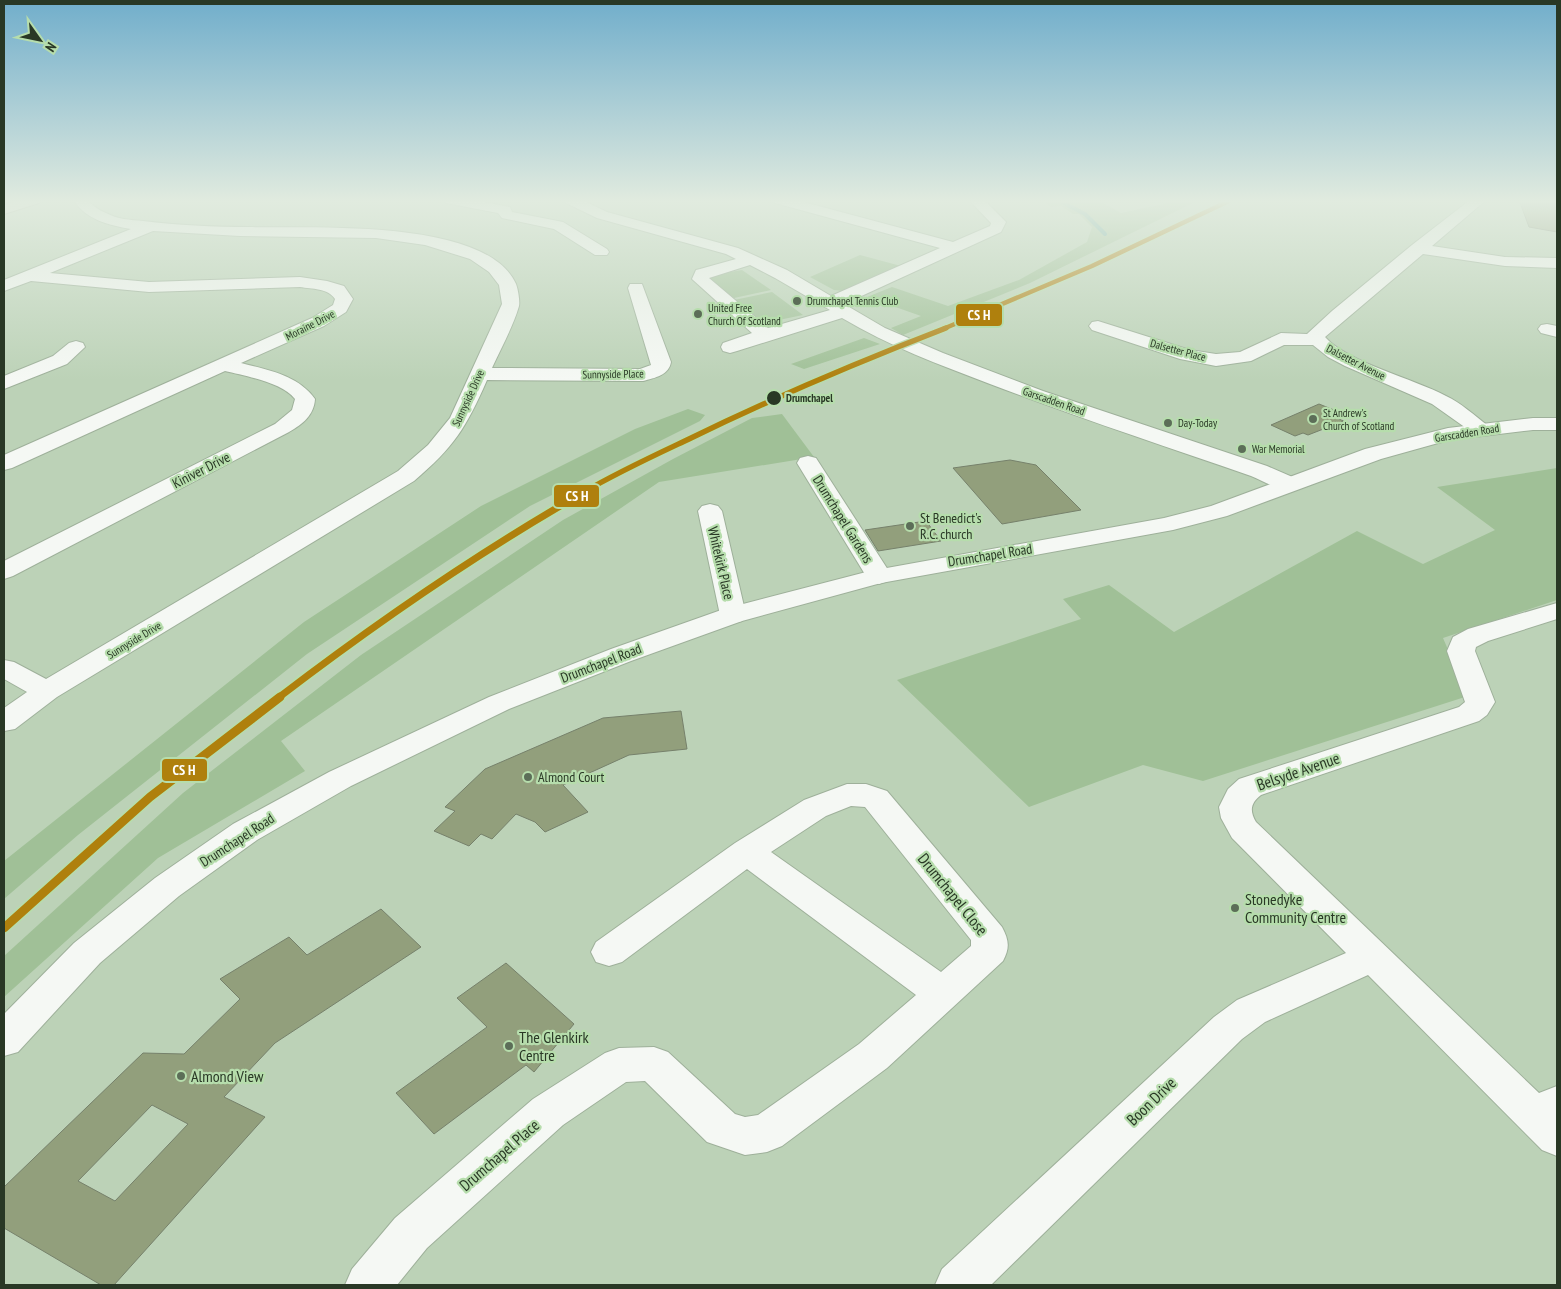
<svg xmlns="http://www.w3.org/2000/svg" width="1561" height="1289" viewBox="0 0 1561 1289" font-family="'PT Sans Narrow',sans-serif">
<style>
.green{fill:#a0c097}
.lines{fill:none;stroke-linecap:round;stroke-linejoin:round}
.stream{stroke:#60a5a0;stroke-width:4}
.building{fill:#929f7c;stroke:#76816b;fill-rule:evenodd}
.street-casing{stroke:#9eb09a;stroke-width:2}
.secondary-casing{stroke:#9eb09a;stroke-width:2}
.primary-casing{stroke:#999d83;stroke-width:2}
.street{fill:#f5f8f4;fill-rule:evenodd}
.secondary{fill:#f5f8f4;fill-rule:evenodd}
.primary{fill:#e3e3d8;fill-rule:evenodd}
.rail-1-far3-casing{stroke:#b6ddac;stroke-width:7}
.rail-1-far2-casing{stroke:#b6ddac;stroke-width:8}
.rail-1-far1-casing{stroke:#b6ddac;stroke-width:11}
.rail-1-casing{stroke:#b6ddac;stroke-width:12}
.rail-1-far3{stroke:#af800d;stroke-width:4.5}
.rail-1-far2{stroke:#af800d;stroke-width:5.5}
.rail-1-far1{stroke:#af800d;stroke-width:7}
.rail-1{stroke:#af800d;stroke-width:9}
.poi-dot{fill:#5c6e58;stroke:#b6ddac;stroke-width:2}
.stop-dot{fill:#293825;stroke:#b6ddac;stroke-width:2}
.labels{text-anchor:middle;stroke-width:4.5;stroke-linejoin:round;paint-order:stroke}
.far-poi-label{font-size:11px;fill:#293825;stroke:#b6ddac;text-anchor:start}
.far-street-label{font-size:11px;fill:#293825;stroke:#b6ddac}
.far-stop-label{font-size:11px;font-weight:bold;fill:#293825;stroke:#b6ddac;text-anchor:start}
.street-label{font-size:14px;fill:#293825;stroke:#b6ddac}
.poi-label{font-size:14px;fill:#293825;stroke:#b6ddac;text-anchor:start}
.near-street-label{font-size:16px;fill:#293825;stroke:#b6ddac}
.near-poi-label{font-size:16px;fill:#293825;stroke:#b6ddac;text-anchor:start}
.line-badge{stroke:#b6ddac;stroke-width:2}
.badge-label{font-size:14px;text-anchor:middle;font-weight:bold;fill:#fff}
</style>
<rect width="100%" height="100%" fill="#bcd2b7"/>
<!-- green -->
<path class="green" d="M1042,200H1098L1121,213L1163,204L1172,200H1199L1030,283L903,335L891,328L921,316L867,297L892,287L948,306L1019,280L1087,242L1092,227L1079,214H1073L1061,206L1051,207Z
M860,255L901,266L844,291L834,290L810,277Z
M742,270L771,290L734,298L705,276Z
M772,292L803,315L764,323L734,300Z
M864,338L880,344L804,369L791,364Z
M688,409L705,415L700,421L530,506L307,654L78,835L4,899V861L304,622L481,506L635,429Z
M782,414L814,457L659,482L281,741L305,771L158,858L4,997V956L183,793L361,655L563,520L673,459L752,418Z
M1557,468V600L1443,638L1468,696L1203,781L1143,765L1029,807L897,680L1081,619L1063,599L1109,585L1174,632L1357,531L1423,564L1495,530L1437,487Z"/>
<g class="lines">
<!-- stream -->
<path class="stream" d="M1058,200L1085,214L1105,234"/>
</g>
<!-- building -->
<path class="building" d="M1519,200H1557V232L1529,227Z
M1319,404L1344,414L1336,418L1344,421L1308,435L1303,433L1295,436L1271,425Z
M1010,460L1036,465L1081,510L1002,524L953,468Z
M926,521L941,541L878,551L865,530Z
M681,711L687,749L629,755L563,785L588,812L545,832L535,822L516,814L492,839L481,834L469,846L434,831L455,811L445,807L485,769L603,718Z
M381,909L421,947L275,1043L224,1097L265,1117L114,1285H101L4,1228V1187L143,1053L184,1054L240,999L220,979L289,937L307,955ZM152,1105L188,1124L115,1201L78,1181Z
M506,963L574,1024L534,1072L526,1065L434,1134L396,1093L487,1027L457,998Z"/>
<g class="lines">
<defs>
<path id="street" d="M73,200C94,199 89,206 106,213C117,219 130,220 143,221C177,225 213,227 248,227C309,229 486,217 516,284C518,289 520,301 519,306C513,327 501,348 492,368L640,369L651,365L628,288L630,284H642L671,362C669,375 655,378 643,381L487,380C466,428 454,447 414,481L57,697L15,729L4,731V708L27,692L4,679V660L14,662L46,679L398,471L428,445L450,418L502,304L499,285L489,272L470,259L425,245L376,238L240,236L153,231L50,273L149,282L300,277L327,281L344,286L353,299L346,312L324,326L241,363C268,370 298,375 315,399C314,415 303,424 289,432L13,576L4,579V561L275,424L292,410L295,399C282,382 245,376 225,371L12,468L4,470V455L312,318L333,305L335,299C328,288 312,289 300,287L149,292L31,281L4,291V280L131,229C108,225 87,220 73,200Z
M444,200H473L510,207L512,212L563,222L607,249L609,252L607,255H595L554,229L502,218L498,213L451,204L446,203Z
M564,200H582L607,212L738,248L787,270L831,296L940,248L775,203L773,200H796L953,242L990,226L991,223L969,200H984L1006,222L1001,232L844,304L885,328L943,353L1043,391L1267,466L1297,479L1300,484L1297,489C1281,493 1266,482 1251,476C1164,446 1076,417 990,384C940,365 889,346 842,318L737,351L730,353L723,351L721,347L723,343L752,333L692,279L696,270L700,269L736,259L726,254L597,218L566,203ZM750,265L775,278L830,310L768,328L709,278Z
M1470,200H1486L1432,246L1505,257L1557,258V268L1505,266L1423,254L1325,337C1346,362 1415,379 1446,396C1461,403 1474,415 1487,425L1491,429L1487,433L1480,435L1473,433L1432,404L1345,366L1328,357L1313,345H1284L1251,361L1216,366L1180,359L1092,330L1089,326L1092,322L1098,321L1190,350L1216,354L1240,352L1281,333L1307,334L1332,311L1412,245Z
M1547,324L1557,326V337L1541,333L1538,329L1541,325Z
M76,341L83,343L85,347L67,364L4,389V376L53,356L69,343Z
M808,456L816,458L892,576L888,581L879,584L870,581L866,576L797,463L800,458Z
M710,504L718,506L722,511L746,615L742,621L733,623L724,621L720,615L698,511L702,506Z
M1557,603V619L1488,641L1476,647L1475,651L1495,702L1487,715L1479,721L1261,795C1251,803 1249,810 1256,822L1539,1093L1557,1086V1156L1542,1150L1368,975L1265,1022L1242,1039L991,1285H935L942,1269L1214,1017L1237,1000L1346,953L1232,838L1221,818L1219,807L1228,789L1239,779L1459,707L1465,702L1447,651L1453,637L1468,629Z
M847,784H866L887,791L1002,927C1009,940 1010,948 1003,961L887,1068L782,1146L767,1152L745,1155L707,1142L645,1081L626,1082L563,1125L427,1248L397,1285H345L352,1269L395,1218L533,1099L605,1053L619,1048L654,1047L668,1052L735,1114L745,1117L758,1115L859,1044L916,995L747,869L622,962L609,966L596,962L591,952L596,942L735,843L804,800ZM851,806L865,807L971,940V946L941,972L771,852L826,816Z"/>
<path id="secondary" d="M1533,418H1557V430H1533L1449,440L1381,459L1227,516L1173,530L881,583L742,621L631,661L509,709L351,786L257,840L179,896L100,963L18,1052L4,1056V1014L74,943L155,878L233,824L329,772L489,697L611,649L724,609L870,571L1164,518L1211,506L1365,449L1448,428Z"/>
<path id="primary" d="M20,200H41L39,203L4,214V205Z"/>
</defs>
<!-- street casing -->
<use href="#street" class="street-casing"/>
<!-- secondary casing -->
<use href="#secondary" class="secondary-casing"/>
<!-- primary casing -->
<use href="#primary" class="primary-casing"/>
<!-- street -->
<use href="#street" class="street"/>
<!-- secondary -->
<use href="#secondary" class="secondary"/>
<!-- primary -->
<use href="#primary" class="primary"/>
<defs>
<path id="rail-1-far3" d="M943,329L1092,266L1231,200"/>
<path id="rail-1-far2" d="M584,492C618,472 653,456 689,439C773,398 858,362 946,328"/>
<path id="rail-1-far1" d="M278,698C376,623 479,552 586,491"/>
<path id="rail-1" d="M4,928L150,797L280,697"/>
</defs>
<!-- rail-1-far3 casing -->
<use href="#rail-1-far3" class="rail-1-far3-casing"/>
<!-- rail-1-far2 casing -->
<use href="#rail-1-far2" class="rail-1-far2-casing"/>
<!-- rail-1-far1 casing -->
<use href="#rail-1-far1" class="rail-1-far1-casing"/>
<!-- rail-1 casing -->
<use href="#rail-1" class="rail-1-casing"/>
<!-- rail-1-far3 -->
<use href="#rail-1-far3" class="rail-1-far3"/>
<!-- rail-1-far2 -->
<use href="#rail-1-far2" class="rail-1-far2"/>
<!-- rail-1-far1 -->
<use href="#rail-1-far1" class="rail-1-far1"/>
<!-- rail-1 -->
<use href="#rail-1" class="rail-1"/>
</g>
<!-- sky -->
<linearGradient id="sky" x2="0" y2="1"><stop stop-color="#71aecb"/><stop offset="0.53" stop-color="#e1ebdf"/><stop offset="1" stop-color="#e1ebdf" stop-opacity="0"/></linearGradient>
<rect width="1561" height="380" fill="url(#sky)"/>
<!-- markers -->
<g class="poi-dot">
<circle cx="797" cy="301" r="5"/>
<circle cx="698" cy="314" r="5"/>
<circle cx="1313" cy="419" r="5"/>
<circle cx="1168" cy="423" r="5"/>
<circle cx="1242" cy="449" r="5"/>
<circle cx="910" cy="526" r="5"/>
<circle cx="528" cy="777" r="5"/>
<circle cx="1235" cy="908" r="5"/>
<circle cx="509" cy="1046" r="5"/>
<circle cx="181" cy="1076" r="5"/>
</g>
<circle class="stop-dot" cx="774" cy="398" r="8"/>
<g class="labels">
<!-- far-poi labels -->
<g class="far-poi-label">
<text x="807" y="305">Drumchapel Tennis Club</text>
<text x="708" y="312">United Free<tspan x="708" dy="13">Church Of Scotland</tspan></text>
<text x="1323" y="417">St Andrew's<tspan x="1323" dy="13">Church of Scotland</tspan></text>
<text x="1178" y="427">Day-Today</text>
<text x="1252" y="453">War Memorial</text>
</g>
<!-- far-street labels -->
<g class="far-street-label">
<text transform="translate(310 325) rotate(-27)" y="4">Moraine Drive</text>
<text transform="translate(1178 350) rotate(15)" y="4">Dalsetter Place</text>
<text transform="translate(1356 362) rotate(27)" y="4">Dalsetter Avenue</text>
<text transform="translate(613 374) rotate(-1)" y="4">Sunnyside Place</text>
<text transform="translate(468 398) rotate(-65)" y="4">Sunnyside Drive</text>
<text transform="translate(1054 401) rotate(19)" y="4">Garscadden Road</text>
<text transform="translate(1467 433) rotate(-9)" y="4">Garscadden Road</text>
<text transform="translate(134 640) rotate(-31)" y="4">Sunnyside Drive</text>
</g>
<!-- far-stop labels -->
<g class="far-stop-label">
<text x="786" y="402">Drumchapel</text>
</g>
<!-- street labels -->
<g class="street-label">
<text transform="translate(201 470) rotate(-27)" y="5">Kiniver Drive</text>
<text transform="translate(843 519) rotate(58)" y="5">Drumchapel Gardens</text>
<text transform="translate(990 555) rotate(-9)" y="5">Drumchapel Road</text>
<text transform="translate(721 563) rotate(77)" y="5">Whitekirk Place</text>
<text transform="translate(601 663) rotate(-21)" y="5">Drumchapel Road</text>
<text transform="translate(237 840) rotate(-33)" y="5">Drumchapel Road</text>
</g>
<!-- poi labels -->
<g class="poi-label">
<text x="920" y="523">St Benedict's<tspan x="920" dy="16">R.C. church</tspan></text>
<text x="538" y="782">Almond Court</text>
</g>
<!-- near-street labels -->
<g class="near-street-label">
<text transform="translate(1298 771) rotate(-19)" y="6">Belsyde Avenue</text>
<text transform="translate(953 894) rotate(51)" y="6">Drumchapel Close</text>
<text transform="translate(1151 1101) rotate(-44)" y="6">Boon Drive</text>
<text transform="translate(499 1155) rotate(-41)" y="6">Drumchapel Place</text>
</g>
<!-- near-poi labels -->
<g class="near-poi-label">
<text x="1245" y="905">Stonedyke<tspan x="1245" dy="18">Community Centre</tspan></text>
<text x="519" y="1043">The Glenkirk<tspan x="519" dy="18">Centre</tspan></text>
<text x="191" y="1082">Almond View</text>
</g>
</g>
<g class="line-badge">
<rect x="955" y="303" width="48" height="24" rx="5" fill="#af800d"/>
<rect x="553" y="484" width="47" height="24" rx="5" fill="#af800d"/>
<rect x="161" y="758" width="47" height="24" rx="5" fill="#af800d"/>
</g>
<g class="badge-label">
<text x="979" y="320">CS H</text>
<text x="577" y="501">CS H</text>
<text x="184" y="775">CS H</text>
</g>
<!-- border -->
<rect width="1561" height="1289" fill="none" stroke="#293825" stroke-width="10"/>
<!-- north arrow -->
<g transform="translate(40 40) rotate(123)" stroke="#b6ddac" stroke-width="4" paint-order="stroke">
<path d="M0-4L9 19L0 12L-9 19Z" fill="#293825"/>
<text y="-8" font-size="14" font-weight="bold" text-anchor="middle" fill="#293825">N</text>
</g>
</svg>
